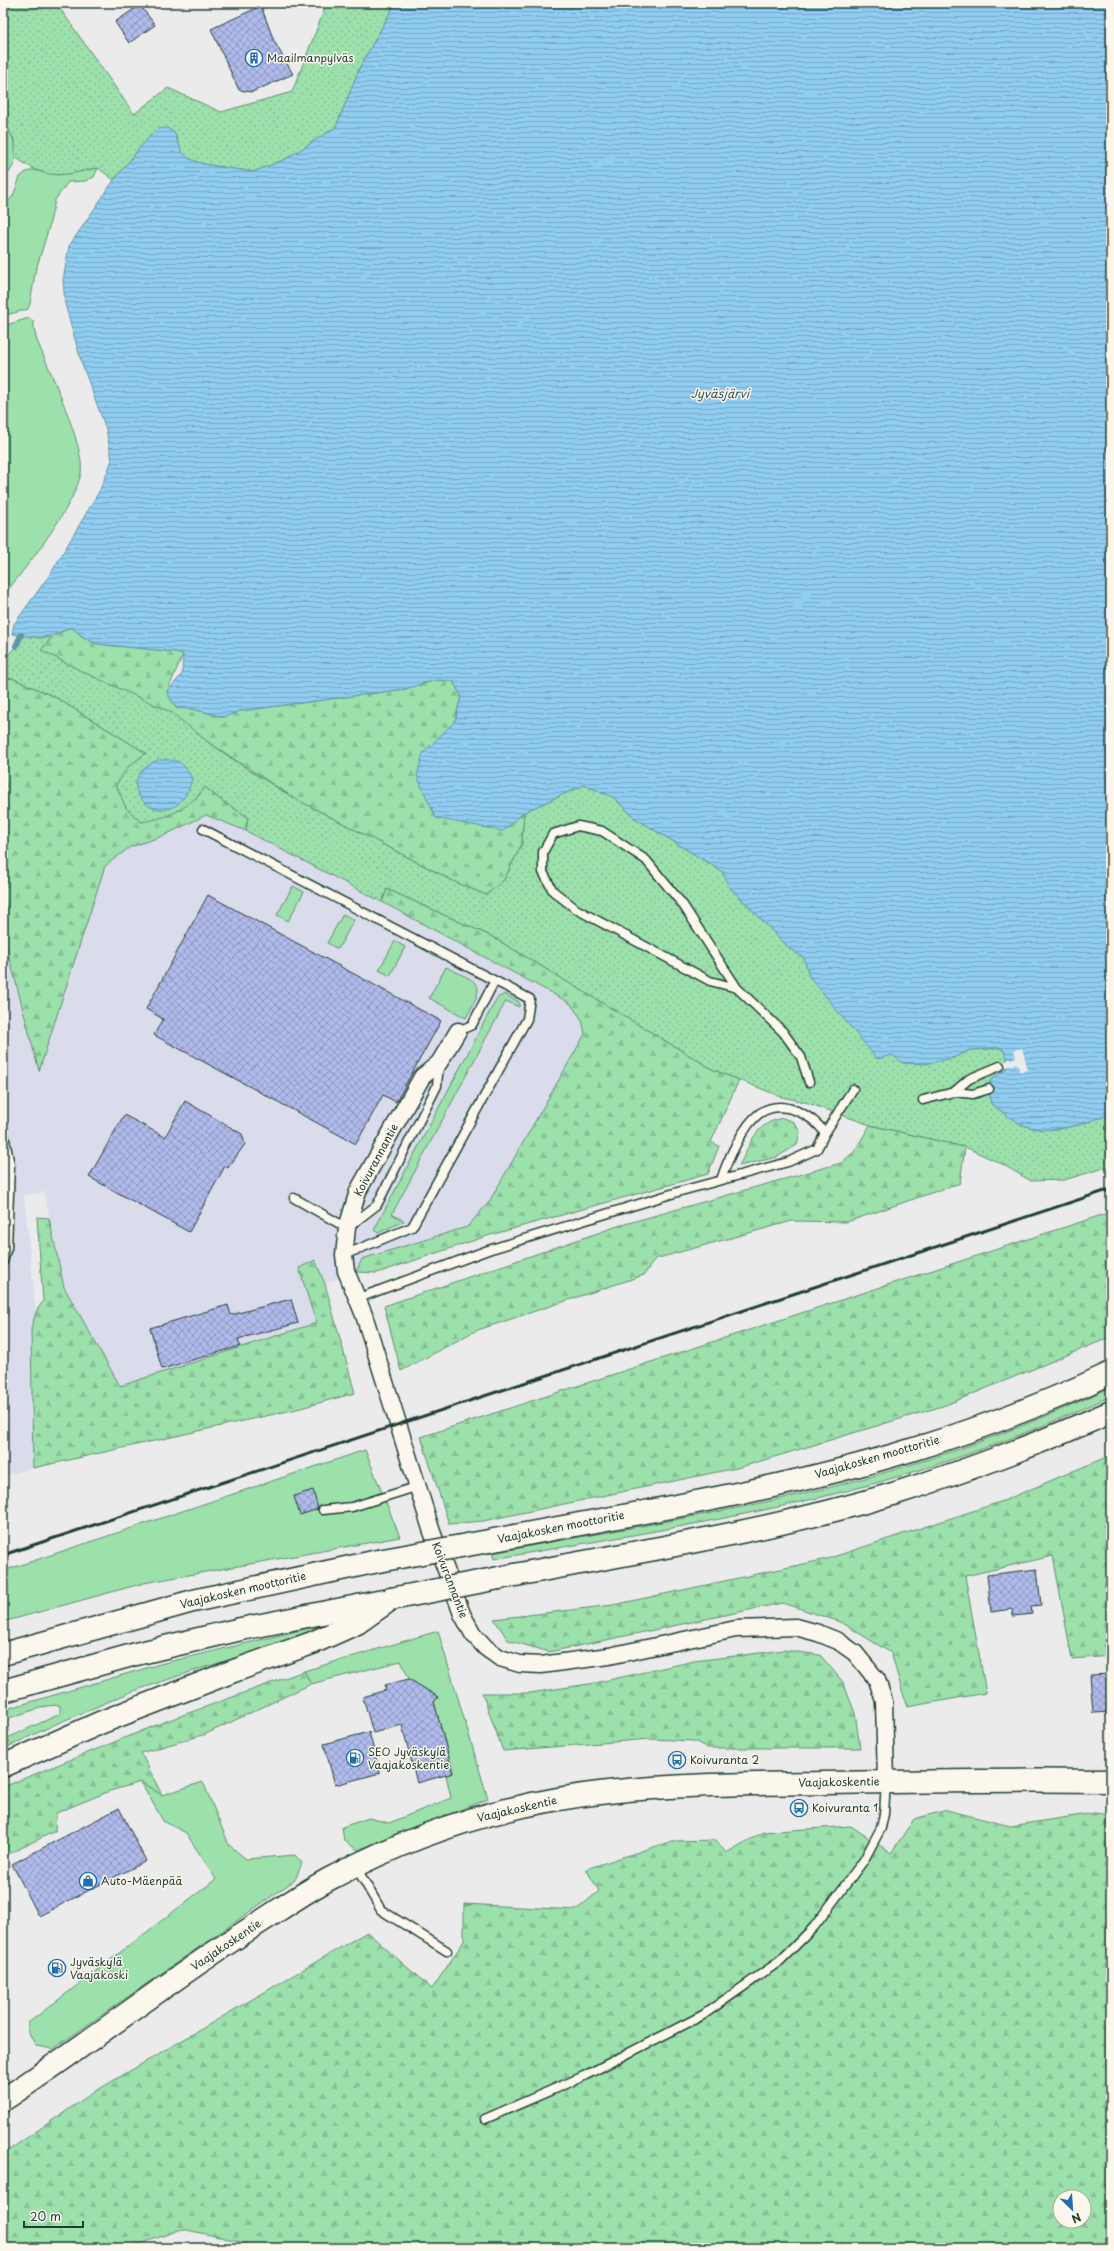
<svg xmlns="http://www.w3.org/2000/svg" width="1114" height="2251" viewBox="0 0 1114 2251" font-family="'Playpen Sans',sans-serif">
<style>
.built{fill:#dadcec}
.green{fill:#9ce0ac;stroke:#5e8e70}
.forest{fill:url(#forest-firs);stroke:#5e8e70;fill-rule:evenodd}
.park{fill:url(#park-dots);stroke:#5e8e70}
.water{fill:url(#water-rules);stroke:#6394a5}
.pier{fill:#ecebec}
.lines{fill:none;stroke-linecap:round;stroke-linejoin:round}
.stream{stroke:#6394a5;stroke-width:6}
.building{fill:url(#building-cross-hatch);stroke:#1f3d34}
.lane-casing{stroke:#1f3d34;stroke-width:11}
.street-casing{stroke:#1f3d34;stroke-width:19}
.secondary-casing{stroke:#1f3d34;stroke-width:25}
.highway-casing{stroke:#1f3d34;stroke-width:25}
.lane{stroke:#fbf7ec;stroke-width:8}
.street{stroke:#fbf7ec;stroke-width:16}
.secondary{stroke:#fbf7ec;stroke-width:22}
.highway{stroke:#fbf7ec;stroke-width:22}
.rail{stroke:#1f3d34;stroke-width:3}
.highway-bridge-casing{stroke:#1f3d34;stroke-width:25;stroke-linecap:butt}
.highway-bridge{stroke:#fbf7ec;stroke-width:22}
.labels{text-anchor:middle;stroke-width:3;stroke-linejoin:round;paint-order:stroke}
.poi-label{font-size:11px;fill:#1f3d34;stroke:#fbf7ec;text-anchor:start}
.street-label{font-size:11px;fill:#1f3d34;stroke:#fbf7ec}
.water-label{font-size:12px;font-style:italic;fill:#365a5a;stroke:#fbf7ec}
</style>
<defs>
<pattern id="forest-firs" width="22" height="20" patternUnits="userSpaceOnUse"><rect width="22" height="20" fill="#9ce0ac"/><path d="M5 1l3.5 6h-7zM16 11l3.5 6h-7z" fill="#86c195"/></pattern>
<pattern id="park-dots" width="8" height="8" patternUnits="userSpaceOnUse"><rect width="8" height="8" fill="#9ce0ac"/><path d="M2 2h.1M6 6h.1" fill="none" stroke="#86c195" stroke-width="1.8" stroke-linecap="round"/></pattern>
<pattern id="water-rules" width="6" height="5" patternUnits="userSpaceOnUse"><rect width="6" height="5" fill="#90cef1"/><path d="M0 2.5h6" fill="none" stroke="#75a8c4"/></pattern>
<pattern id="building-cross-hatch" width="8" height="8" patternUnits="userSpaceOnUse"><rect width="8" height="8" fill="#b0baeb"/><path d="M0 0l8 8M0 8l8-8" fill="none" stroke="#8f98bf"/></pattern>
</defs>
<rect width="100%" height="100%" fill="#ecebec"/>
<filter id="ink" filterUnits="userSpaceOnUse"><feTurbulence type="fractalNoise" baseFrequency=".025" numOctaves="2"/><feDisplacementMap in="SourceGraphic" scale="8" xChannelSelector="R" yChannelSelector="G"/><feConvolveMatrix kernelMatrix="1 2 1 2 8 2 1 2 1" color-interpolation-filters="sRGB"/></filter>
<g filter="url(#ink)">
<!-- built -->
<path class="built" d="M206,815L246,831L525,977L570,1003L582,1020L585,1034L489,1202L467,1227L362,1259L356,1272L325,1284L315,1260L299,1268L317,1323L120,1386L64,1287L44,1192L24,1195L36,1312L31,1329L33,1468L3,1476V933L39,1071L104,866L130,847L163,836Z"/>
<!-- green -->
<path class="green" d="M3,121C18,142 22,160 3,180Z
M98,168L94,177L85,181L68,182L55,200L49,227L35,273L30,304L28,309L3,316V208L13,196L20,177L26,172L33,170L58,175Z
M29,318L33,321L36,338C47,365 86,448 81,473C75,506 25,569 3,596V326Z
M293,886L304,892L288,921L277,915Z
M343,914L354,920L338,949L327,943Z
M395,941L405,947L390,976L379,970Z
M446,967C482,985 486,981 466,1018L429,998Z
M505,994L519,1002V1007L506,1001L392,1214L404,1221L378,1233L374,1230L497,998Z
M1111,1387V1396C1034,1432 952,1462 869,1485C746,1518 619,1537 494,1559L492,1553C618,1529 745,1511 869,1477C952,1454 1033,1424 1111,1387Z
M365,1450L400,1537L144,1583L3,1622V1571Z
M326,1624L332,1625L266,1649L202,1668L131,1692L56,1724L3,1749V1740L60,1714V1705L46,1706L3,1720V1710L160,1664Z
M438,1631L488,1799L358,1850L344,1841L342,1827L369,1818L389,1823L451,1798L446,1775L453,1773L434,1702L438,1697L409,1679L401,1661L311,1684L304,1671Z
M141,1782L162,1795L203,1782L229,1845L246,1859L295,1855L302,1863L295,1880L53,2049L36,2046L29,2033L28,2023L216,1879L186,1833L163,1821Z"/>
<!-- forest -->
<path class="forest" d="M71,627L86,639L98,644L176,652L183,654L167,692L176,708L193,709L223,717L240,711L405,689L436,680L453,681L461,696L455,721L503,831L524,812L522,844L504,880L486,895L455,882L294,798L208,742L41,650L52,637Z
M12,678L55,697L146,753L128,767L196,799L205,787L221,800L248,817L246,831L206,815L163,836L130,847L105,866L39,1071L3,933V680Z
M387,889L491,936L714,1070L739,1080L711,1142L719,1146L708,1174L487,1236L377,1273L356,1272L362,1259L467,1227L489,1202L585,1034L582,1020L570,1003L382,902Z
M783,1118L794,1122L800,1132L797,1145L777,1157L739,1166C751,1143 755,1123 783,1118Z
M870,1125L965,1147L960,1183L847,1222L792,1221L655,1259L644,1275L475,1331L401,1371L384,1306L618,1226L841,1163L854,1152Z
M1111,1212V1337L946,1405L741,1467L483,1521L449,1524L421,1437Z
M37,1217L49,1218L64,1287L120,1386L316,1323L299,1268L315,1260L325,1284L355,1393L297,1409L33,1468L31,1329L36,1312L43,1301Z
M1111,1455V1656L1072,1659L1053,1556L965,1576L986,1693L907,1707L891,1653L841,1622L782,1603L549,1652L508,1640L494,1619L613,1605L827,1559L1003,1501Z
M784,1650L820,1655L843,1682L855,1713L860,1748H707L694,1741L650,1739L503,1751L482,1693H530L595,1683L694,1661Z
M304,1671L311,1684L206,1734L141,1753L162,1795L141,1782L110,1791L56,1813L55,1831L3,1857V1787L164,1722Z
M947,1810L1010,1826L1095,1813L1111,1815V2248H255L238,2241L182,2229L129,2248H3V2154L94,2092L367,1932L432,1989L464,1941V1904L576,1910L599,1891L586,1869L672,1841L716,1840L726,1853L763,1832L851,1826L891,1853L914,1819ZM1060,2197H1084V2221H1060Z"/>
<!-- park -->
<path class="park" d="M3,3H56L134,114L168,88L221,112L292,92L327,3H393L391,11L359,69L336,127L286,159L253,172L203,164L188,159L182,152L174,132L143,144L114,180L98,168C91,168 86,171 79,172C50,178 39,174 15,157V141L3,121Z
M21,635L40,638L52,637L41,650L81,671L171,712L208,742L247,769L294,798L455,882L486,895L504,880L522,844L524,812L584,785L613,797L635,818L723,872L728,885L789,948L804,958L809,976L903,1063L953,1058L970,1050L1002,1048L1007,1057V1068L990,1081L991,1104C1000,1109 1006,1115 1014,1120C1044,1140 1081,1124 1111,1114V1166L1064,1180L1031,1181L1002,1164L965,1147L870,1125L805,1102L782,1097L714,1070L491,936L387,889L382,902L246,831L248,817L221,800L205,787C188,809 169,818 141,822L126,808L116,785L128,767L146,753L55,697L12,678L3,680L5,671L3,661L16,646Z"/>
<!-- water -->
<path class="water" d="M393,3H1111V1114C1081,1124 1044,1140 1014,1120C1006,1115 1000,1109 991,1104L989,1089L990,1081L1007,1068V1057L1002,1048L970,1050L953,1058L925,1064L903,1063L892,1055L877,1059L809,976L804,958L789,948L728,885L723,872L635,818L613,797L584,785L524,812L503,831L436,818L417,776L423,753L455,721L461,696L453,681L436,680L405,689L240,711L224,717L193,709L176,708L167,692L182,674L183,654L176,652L98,644L86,639L71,627C45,640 40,638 12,634L14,624L51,573L100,490L112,460L106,429L82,364L65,304L63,280L69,246L114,180L143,144L157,129L166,128L174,132L182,152L188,158L203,164L253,172L286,159L336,127L359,69L391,11Z
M158,760C179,759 183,761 192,779C175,846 99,785 158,760Z"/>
<!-- pier -->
<path class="pier" d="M1022,1048L1028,1070L1020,1072L1017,1063L1004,1068L1005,1061L1016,1057L1014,1050Z"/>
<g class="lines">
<!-- stream -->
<path class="stream" d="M16,646L21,635"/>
</g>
<!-- building -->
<path class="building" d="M140,5L155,25L129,43L115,22Z
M261,6L274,41L293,74L252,92L239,90L211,29Z
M208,895L441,1021L396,1102L383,1095L356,1144L154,1035L163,1019L146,1009Z
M185,1101L242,1134L245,1144L228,1168L225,1166L189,1232L89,1177L124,1115L165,1137Z
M291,1299L298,1323L238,1339L240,1346L162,1369L150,1328L228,1305L231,1315Z
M313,1490L318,1509L300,1515L294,1496Z
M1037,1569L1041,1605L1031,1606L1032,1614L1013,1616L1012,1609L991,1612L987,1575Z
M1111,1674V1712L1093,1713L1090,1675Z
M409,1679L438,1697L434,1702L453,1773L417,1783L402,1725L373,1733L363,1697L386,1690L385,1685Z
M369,1732L380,1773L335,1785L324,1744Z
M119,1808L146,1861L39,1916L12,1864Z"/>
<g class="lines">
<defs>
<path id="lane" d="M203,829L530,999L527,1019L412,1227L344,1255
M737,988L710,981L576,909L553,891L543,872V852L553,834L578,826L602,831L646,860L683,905L737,988L783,1032L801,1057L809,1082
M458,1031L472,1025L494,982
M954,1092L969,1079L1000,1066
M923,1100L954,1092L973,1094L989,1089
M3,1130L10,1165L7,1248L3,1262
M825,1133L853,1089
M294,1198L347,1228L377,1205L437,1086L439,1064
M356,1299L488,1250L681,1191L788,1162L817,1149L825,1133C812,1115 783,1098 760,1113C743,1125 727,1161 721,1180
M323,1510L352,1507L419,1486
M356,1867L381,1910L447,1951
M485,2119L584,2076L703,2015L780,1961L814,1927L864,1860L881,1828L884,1814L886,1782"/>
<path id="street" d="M458,1031L439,1063L422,1077L358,1191L347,1228L344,1255L346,1271L364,1315L431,1529L462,1614L473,1634L486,1648L500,1658L520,1664L541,1665L609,1656L736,1629L796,1627L818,1633L838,1641L855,1653L877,1680L884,1701L886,1782"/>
<path id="secondary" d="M3,2100C88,2044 168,1981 254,1926C281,1909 307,1890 335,1876C420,1831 514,1802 608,1792C680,1784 752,1784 824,1783C919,1781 1015,1780 1111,1781"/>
<path id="highway" d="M489,1541C628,1514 775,1492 911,1450C979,1429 1047,1403 1111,1373
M499,1578C630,1553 765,1532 893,1494C967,1471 1040,1443 1111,1412
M3,1654L193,1601L378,1561
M3,1691L136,1654L241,1629L383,1601
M3,1766L102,1722L231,1672L312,1643L357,1623L391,1599"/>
</defs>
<!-- lane casing -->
<use href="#lane" class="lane-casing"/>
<!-- street casing -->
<use href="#street" class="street-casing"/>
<!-- secondary casing -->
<use href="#secondary" class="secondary-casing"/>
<!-- highway casing -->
<use href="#highway" class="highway-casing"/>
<!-- lane -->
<use href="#lane" class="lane"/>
<!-- street -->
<use href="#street" class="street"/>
<!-- secondary -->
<use href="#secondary" class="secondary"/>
<!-- highway -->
<use href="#highway" class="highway"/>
<!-- rail -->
<path class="rail" d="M3,1555L1111,1189"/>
<defs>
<path id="highway-bridge" d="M378,1561L489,1541
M391,1599L499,1578"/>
</defs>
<!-- highway-bridge casing -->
<use href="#highway-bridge" class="highway-bridge-casing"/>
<!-- highway-bridge -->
<use href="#highway-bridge" class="highway-bridge"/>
</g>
</g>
<!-- icons -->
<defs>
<symbol id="building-ring" viewBox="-11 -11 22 22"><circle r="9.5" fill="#fbf7ec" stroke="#1f6fb2" stroke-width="1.5"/><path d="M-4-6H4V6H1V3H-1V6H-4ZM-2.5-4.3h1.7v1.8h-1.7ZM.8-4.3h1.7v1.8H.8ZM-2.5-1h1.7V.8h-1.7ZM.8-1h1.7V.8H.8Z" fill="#1f6fb2"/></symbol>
<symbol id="fuel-ring" viewBox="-11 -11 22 22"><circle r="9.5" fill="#fbf7ec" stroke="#1f6fb2" stroke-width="1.5"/><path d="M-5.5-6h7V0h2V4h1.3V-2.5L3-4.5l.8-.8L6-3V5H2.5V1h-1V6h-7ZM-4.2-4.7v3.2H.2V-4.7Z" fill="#1f6fb2"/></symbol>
<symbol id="bus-ring" viewBox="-11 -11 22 22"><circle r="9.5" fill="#fbf7ec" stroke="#1f6fb2" stroke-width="1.5"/><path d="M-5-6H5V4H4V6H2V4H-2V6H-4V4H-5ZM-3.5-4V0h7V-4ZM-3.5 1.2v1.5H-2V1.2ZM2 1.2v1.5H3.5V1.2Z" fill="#1f6fb2"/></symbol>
<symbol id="shop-ring" viewBox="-11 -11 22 22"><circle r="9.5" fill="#fbf7ec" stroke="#1f6fb2" stroke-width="1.5"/><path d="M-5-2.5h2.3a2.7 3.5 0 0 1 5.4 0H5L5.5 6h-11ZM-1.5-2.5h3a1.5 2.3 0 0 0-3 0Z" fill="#1f6fb2"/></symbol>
</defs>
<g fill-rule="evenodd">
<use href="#building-ring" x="244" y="48" width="20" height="20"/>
<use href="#fuel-ring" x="345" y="1748" width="20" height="20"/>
<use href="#bus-ring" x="667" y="1750" width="20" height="20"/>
<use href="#bus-ring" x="789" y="1798" width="20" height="20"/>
<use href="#shop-ring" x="78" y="1871" width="20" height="20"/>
<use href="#fuel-ring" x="47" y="1958" width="20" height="20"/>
</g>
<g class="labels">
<!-- poi labels -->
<g class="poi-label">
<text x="267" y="62">Maailmanpylväs</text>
<text x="368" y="1756">SEO Jyväskylä<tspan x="368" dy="13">Vaajakoskentie</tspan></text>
<text x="690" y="1764">Koivuranta 2</text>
<text x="812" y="1812">Koivuranta 1</text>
<text x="101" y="1885">Auto-Mäenpää</text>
<text x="70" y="1966">Jyväskylä<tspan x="70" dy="13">Vaajakoski</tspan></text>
</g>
<!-- street labels -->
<g class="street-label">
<text transform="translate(376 1160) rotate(-62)" y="4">Koivurannantie</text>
<text transform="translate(877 1457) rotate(-16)" y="4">Vaajakosken moottoritie</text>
<text transform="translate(561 1527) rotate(-11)" y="4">Vaajakosken moottoritie</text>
<text transform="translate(450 1580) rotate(69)" y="4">Koivurannantie</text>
<text transform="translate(243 1590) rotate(-13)" y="4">Vaajakosken moottoritie</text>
<text transform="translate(839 1782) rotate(-1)" y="4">Vaajakoskentie</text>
<text transform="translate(517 1809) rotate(-13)" y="4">Vaajakoskentie</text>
<text transform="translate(226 1945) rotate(-34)" y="4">Vaajakoskentie</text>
</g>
<!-- water labels -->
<g class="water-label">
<text x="720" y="398">Jyväsjärvi</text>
</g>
</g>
<!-- margin -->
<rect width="1114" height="2251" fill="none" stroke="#fbf7ec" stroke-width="16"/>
<rect x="8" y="8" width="1098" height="2235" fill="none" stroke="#1f3d34" stroke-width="1.5" filter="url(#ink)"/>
<!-- north arrow -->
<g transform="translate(1072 2209) rotate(155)"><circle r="19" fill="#fbf7ec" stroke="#a3ada2"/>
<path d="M0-3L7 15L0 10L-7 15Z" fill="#1f6fb2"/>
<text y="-6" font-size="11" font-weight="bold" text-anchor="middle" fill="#1f3d34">N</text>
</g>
<!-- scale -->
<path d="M24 2221v6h59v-6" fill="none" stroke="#1f3d34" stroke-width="2"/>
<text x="30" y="2221" font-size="12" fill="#1f3d34" stroke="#fbf7ec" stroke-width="3" paint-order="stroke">20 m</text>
</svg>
